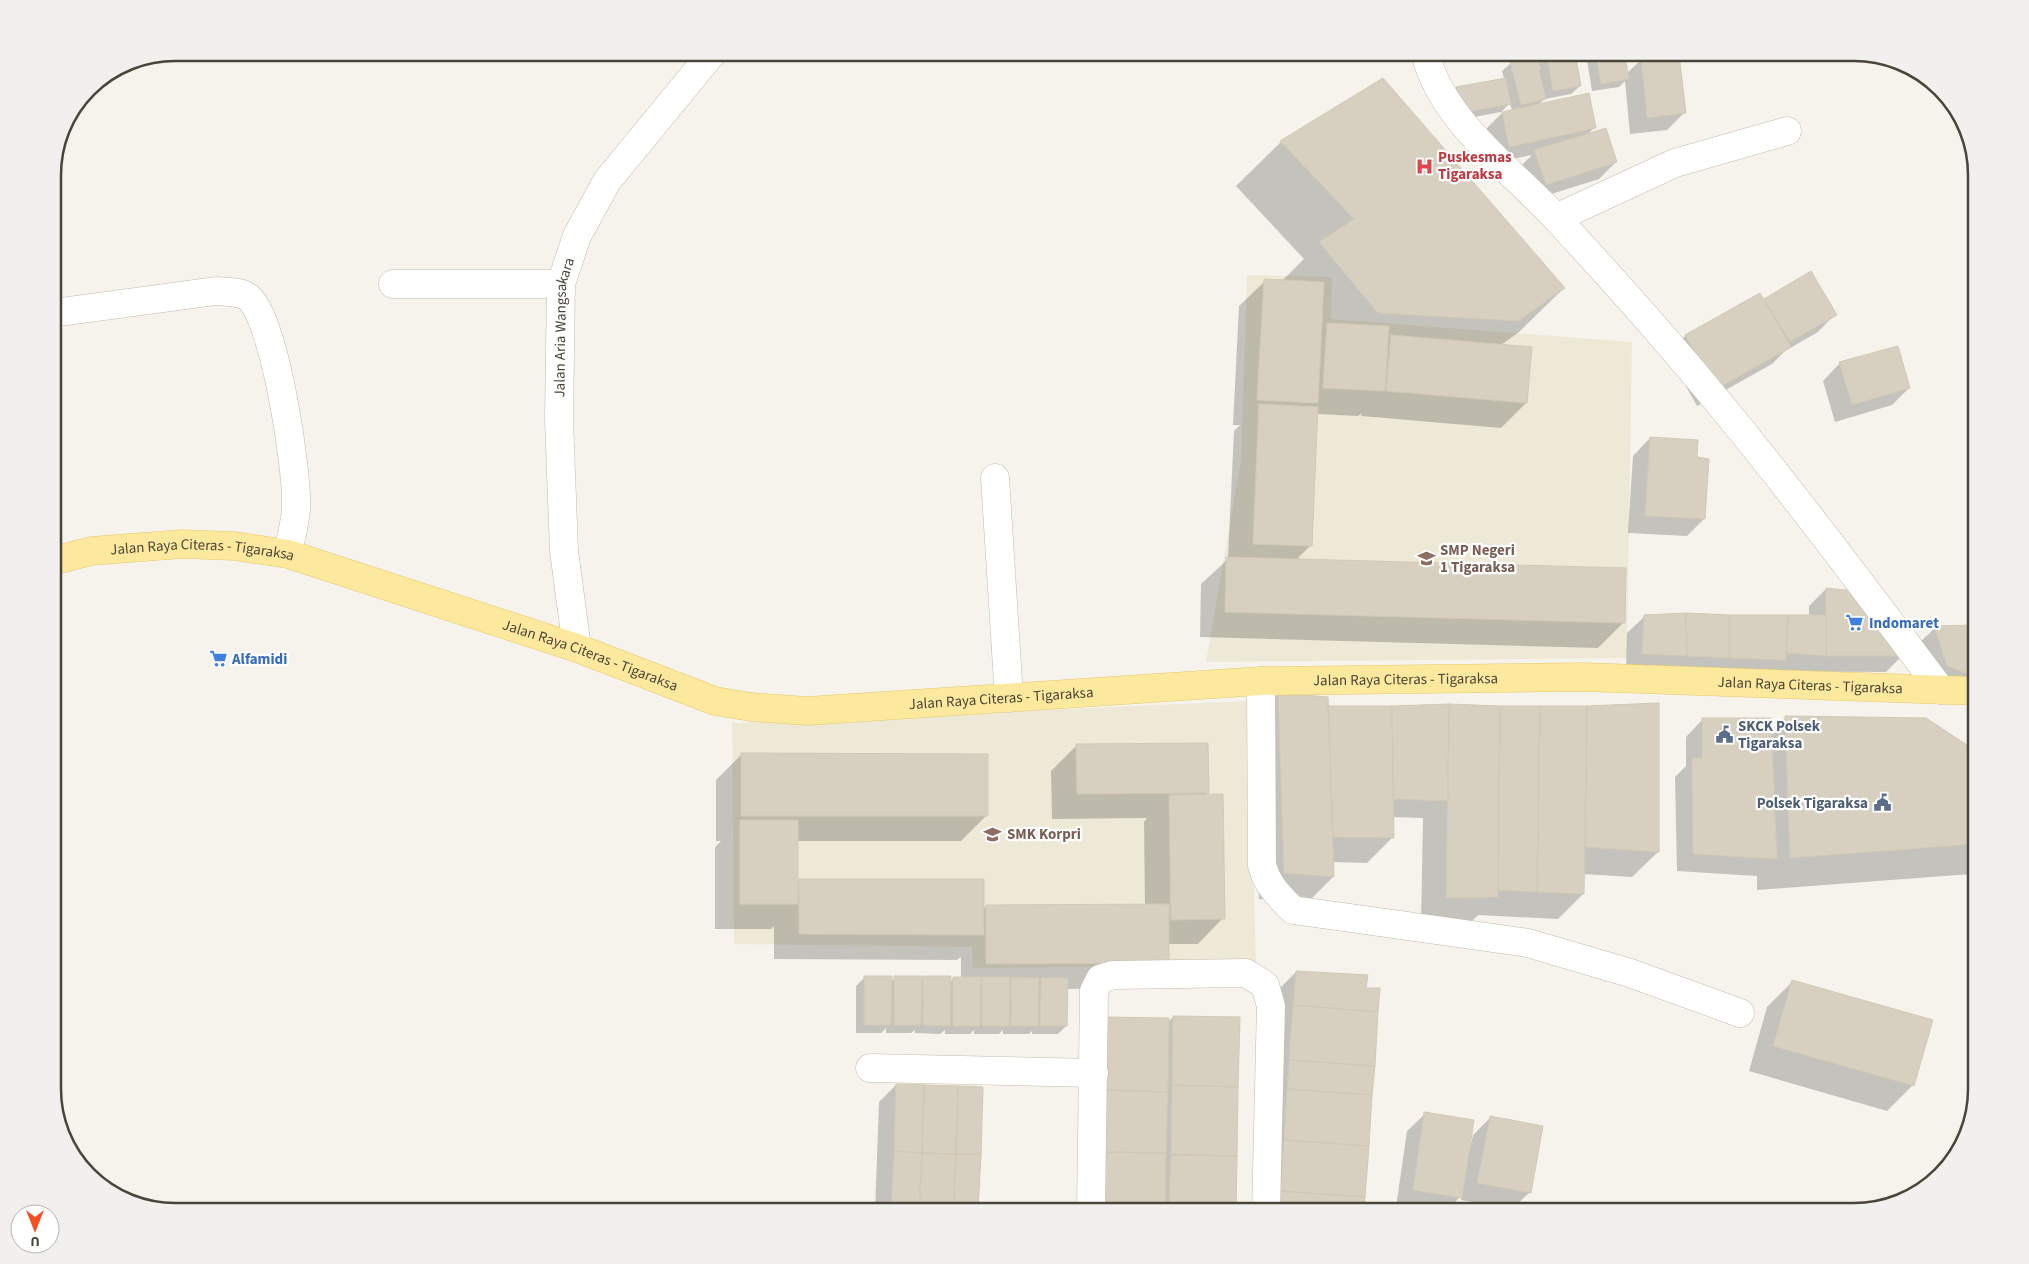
<svg xmlns="http://www.w3.org/2000/svg" width="2029" height="1264" viewBox="0 0 2029 1264" font-family="'Source Sans 3',sans-serif">
<style>
.education{fill:#eee9d6}
.shadow{fill:#0003}
.building{fill:#d7d0c1;stroke:#d2c9b4}
.lines{fill:none;stroke-linecap:round;stroke-linejoin:round}
.minor-casing{stroke:#c1bcae;stroke-width:29}
.major-casing{stroke:#e4c86b;stroke-width:29}
.minor{stroke:#fff;stroke-width:28}
.major{stroke:#fde99d;stroke-width:28}
.labels{text-anchor:middle;stroke-width:4.5;stroke-linejoin:round;paint-order:stroke}
.health-label{font-size:15px;font-weight:bold;fill:#be3a42;stroke:#fff;text-anchor:start}
.street-label{font-size:15px;fill:#4a4539;stroke:#fff}
.education-label{font-size:15px;font-weight:bold;fill:#785e54;stroke:#fff;text-anchor:start}
.shop-label{font-size:15px;font-weight:bold;fill:#366cbe;stroke:#fff;text-anchor:start}
.service-label{font-size:15px;font-weight:bold;fill:#4e5e75;stroke:#fff;text-anchor:start}
.rim{fill:none;stroke:#4a4539;stroke-width:2.5}
</style>
<rect width="100%" height="100%" fill="#f6f3ec"/>
<!-- education -->
<path class="education" d="M1247,275L1332,277L1331,319L1632,342L1627,658L1206,662L1241,460Z
M1249,701L1256,965L973,968L972,947L734,944L732,723Z"/>
<!-- shadow -->
<path class="shadow" d="M1595,52L1626,74L1642,59L1684,113L1667,130L1630,134L1625,81L1619,87L1592,91L1587,60Z
M1547,53L1580,86L1571,94L1545,99L1538,105L1595,127L1587,135L1616,162L1599,179L1529,201L1518,169L1532,155L1492,163L1485,130L1502,113L1512,111L1510,103L1501,112L1453,121L1449,96L1457,88L1504,79L1502,71L1511,63L1540,69L1538,62Z
M1281,142L1564,288L1519,332L1501,345L1526,403L1501,428L1361,416L1362,413L1358,416L1317,414L1310,546L1295,561L1624,622L1598,648L1200,637L1201,584L1228,559L1234,431L1240,425H1233L1239,306L1265,281L1281,282L1304,259L1236,186Z
M1810,272L1835,314L1818,332L1785,351L1772,364L1697,406L1668,354L1685,336L1760,295L1763,300Z
M1840,363L1909,388L1892,405L1835,422L1823,381Z
M1650,438L1696,459L1704,519L1687,536L1628,533L1633,456Z
M1826,589L1903,655L1886,672L1626,671L1627,633L1645,616H1809V606Z
M1976,626V701L1962,700L1917,645L1935,628Z
M1278,694L1327,707L1449,706L1587,707L1658,852L1632,877L1583,874V894L1558,919L1478,915L1471,922L1421,923L1423,818L1392,817L1393,837L1367,863L1333,862V877L1308,902L1259,899L1253,719Z
M1786,717L1969,748L1976,767V933L1971,874L1757,890V876L1677,871L1675,777L1686,766V737L1703,719L1770,732Z
M1077,745L1207,793L1204,796L1223,918L1198,944H1167V963L1142,988L1067,989L1066,1026L1058,1034H1032V1031L1029,1034H1003V1030L999,1034H974V1030L970,1034H945V1030L940,1034L915,1033V1030L911,1033H886V1028L881,1033H856V986L865,977L890,982L895,978L920,981L924,978L949,983L954,978H961V957L957,960L774,959V926L771,929H715V847L721,841H716V780L742,754L986,816L961,841H797V883L800,880L983,910L986,906H1145L1144,822L1147,818L1052,819L1051,771Z
M1976,950V1002L1970,956Z
M1296,972L1365,989L1379,990L1363,1211H1263L1279,989Z
M1793,981L1913,1085L1887,1111L1749,1071L1767,1007Z
M1173,1017L1238,1018L1234,1211H1086L1167,1023Z
M896,1085L982,1088L977,1211H875L879,1102Z
M1425,1114L1470,1148L1473,1135L1490,1118L1530,1192L1512,1209L1461,1200V1196L1446,1211H1410L1412,1210L1396,1207L1407,1131Z
M1650,1204L1693,1211H1643Z
M1712,1206L1741,1211H1707Z"/>
<!-- building -->
<path class="building" d="M1546,52H1575L1581,86L1553,91Z
M1595,52H1624L1629,79L1601,84Z
M1679,54L1686,113L1647,118L1641,57Z
M1536,56L1546,99L1521,105L1510,62Z
M1383,78L1565,288L1518,321L1378,313L1319,242L1354,219L1280,141Z
M1506,78L1511,104L1461,113L1456,87Z
M1589,93L1596,128L1509,147L1502,112Z
M1606,128L1617,162L1546,185L1534,150Z
M1811,271L1837,315L1790,342L1764,299Z
M1264,279L1324,282L1318,403L1257,400Z
M1760,293L1791,347L1715,390L1685,335Z
M1327,323L1389,326L1385,391L1323,388Z
M1391,335L1532,347L1527,403L1386,391Z
M1898,346L1910,388L1852,405L1839,362Z
M1259,404L1318,407L1312,546L1253,544Z
M1650,437L1698,440L1697,457L1709,459L1705,519L1645,516Z
M1226,557L1626,568L1625,623L1225,612Z
M1826,588L1866,592L1905,656H1826Z
M1686,613L1729,615V658L1687,656Z
M1686,613L1687,656L1642,654L1644,615Z
M1729,615H1788L1786,660L1729,658Z
M1788,615H1826V656L1786,653Z
M1976,625V677L1947,666L1934,626Z
M1278,693L1328,697L1334,877L1284,873Z
M1659,703V852L1585,847L1587,706Z
M1449,704L1448,801L1393,799L1392,706Z
M1449,704L1500,706L1498,897L1446,898Z
M1328,706H1392L1394,838L1333,837Z
M1500,706H1540L1537,892L1498,890Z
M1540,706H1587L1584,894L1537,892Z
M1785,716L1926,718L1970,747L1976,763V844L1790,858Z
M1702,718H1771L1777,859L1693,854L1692,758H1702Z
M1208,743L1209,793L1077,794L1076,744Z
M741,753L988,754V816H741Z
M1223,794L1225,919L1171,920L1169,795Z
M740,820H798V904H740Z
M799,879H984V935L799,934Z
M1169,904V963L986,964V905Z
M1296,971L1368,975L1366,988H1380L1378,1012L1293,1005Z
M864,976H892L891,1025H864Z
M894,976H922L921,1025H894Z
M923,976H951L950,1026L923,1025Z
M953,977H981L980,1026H953Z
M982,977H1010L1009,1026H982Z
M1011,977L1039,978L1038,1026H1011Z
M1041,978H1068L1067,1026H1040Z
M1792,980L1933,1020L1914,1086L1773,1046Z
M1293,1005L1378,1012L1375,1066L1289,1060Z
M1173,1016L1240,1017L1238,1087L1172,1085Z
M1107,1017L1169,1018L1168,1092L1105,1090Z
M1289,1060L1375,1066L1372,1095L1287,1089Z
M896,1084L924,1085L922,1153L894,1151Z
M924,1085L958,1086L956,1154L922,1153Z
M1172,1085L1238,1087L1237,1156L1171,1154Z
M958,1086L983,1087L981,1154H956Z
M1287,1089L1372,1095L1369,1146L1284,1140Z
M1105,1090L1168,1092L1166,1153L1104,1152Z
M1424,1112L1474,1120L1462,1198L1413,1190Z
M1490,1116L1543,1126L1531,1193L1477,1183Z
M1284,1140L1369,1146L1365,1197L1280,1191Z
M894,1151L922,1153L919,1211L891,1210Z
M1104,1152L1166,1153L1165,1207L1103,1206Z
M922,1153L956,1154L953,1211H919Z
M956,1154H981L978,1211H953Z
M1171,1155L1237,1156L1236,1211H1169Z
M1280,1191L1365,1197L1364,1211H1278Z
M1650,1203L1700,1211H1648Z
M1711,1205L1748,1211H1710Z
M1103,1206L1165,1207V1211H1102Z"/>
<g class="lines">
<defs>
<g id="minor">
<path d="M1425,52C1441,121 1511,169 1557,219C1595,260 1633,302 1670,345C1766,456 1853,573 1941,690"/>
<path d="M1556,218L1675,163L1787,131"/>
<path d="M393,284H561"/>
<path d="M53,313L216,291C226,292 241,291 249,298C275,321 298,471 296,509C295,524 290,540 288,554"/>
<path d="M995,478L1009,698"/>
<path id="s1" d="M577,648L564,551L559,420L561,284L577,236L607,181L713,52"/>
<path d="M1261,681L1262,865C1267,885 1279,896 1293,910L1528,943L1630,973L1740,1013"/>
<path d="M870,1068L1094,1073"/>
<path d="M1091,1211L1094,991L1100,979L1113,975L1246,973L1265,985L1271,1006L1266,1211"/>
</g>
<g id="major">
<path id="s2" d="M53,561L91,551L182,544L234,546L288,554L577,648L715,701L751,707L807,711L1261,681L1583,677L1976,691"/>
</g>
</defs>
<!-- minor casing -->
<use href="#minor" class="minor-casing"/>
<!-- major casing -->
<use href="#major" class="major-casing"/>
<!-- minor -->
<use href="#minor" class="minor"/>
<!-- major -->
<use href="#major" class="major"/>
</g>
<!-- icons -->
<defs>
<symbol id="hospital-bare" viewBox="-9 -9 18 18"><path d="M-5-5h3v3.5h4V-5h3V5h-3V1.5h-4V5h-3Z" fill="#e0444e" stroke="#fff" stroke-width="2.5" paint-order="stroke"/></symbol>
<symbol id="school-bare" viewBox="-9 -9 18 18"><path d="M0-5L7-2L0 1L-7-2ZM-4 1L0 2.5L4 1V4Q0 6-4 4Z" fill="#8d6e63" stroke="#fff" stroke-width="2.5" paint-order="stroke"/></symbol>
<symbol id="supermarket-bare" viewBox="-9 -9 18 18"><path d="M-6-5.5h2.5l.6 2H6L4.5 2H-2.5L-4.4-4H-6ZM-1.5 3.2a1.3 1.3 0 1 0 .1 0ZM3 3.2a1.3 1.3 0 1 0 .1 0Z" fill="#3f7fe0" stroke="#fff" stroke-width="2.5" paint-order="stroke"/></symbol>
<symbol id="civic-bare" viewBox="-9 -9 18 18"><path d="M-.6-6.5H3V-4.5H.6V-3L4-1V1h2V6H-6V1h2V-1L-.6-3ZM-1.2 2.5V6h2.4V2.5Z" fill="#5c6f8a" stroke="#fff" stroke-width="2.5" paint-order="stroke"/></symbol>
</defs>
<g fill-rule="evenodd">
<use href="#hospital-bare" x="1412" y="154" width="25" height="25"/>
<use href="#school-bare" x="1414" y="546" width="25" height="25"/>
<use href="#supermarket-bare" x="1842" y="610" width="25" height="25"/>
<use href="#supermarket-bare" x="206" y="646" width="25" height="25"/>
<use href="#civic-bare" x="1712" y="722" width="25" height="25"/>
<use href="#civic-bare" x="1870" y="790" width="25" height="25"/>
<use href="#school-bare" x="980" y="822" width="25" height="25"/>
</g>
<g class="labels">
<!-- health labels -->
<g class="health-label">
<text x="1438" y="162">Puskesmas<tspan x="1438" dy="17">Tigaraksa</tspan></text>
</g>
<!-- street labels -->
<g class="street-label">
<text dy="5" stroke="none"><textPath href="#s1" startOffset="322">Jalan Aria Wangsakara</textPath></text>
<text dy="5" stroke="none"><textPath href="#s2" startOffset="151">Jalan Raya Citeras - Tigaraksa</textPath></text>
<text dy="5" stroke="none"><textPath href="#s2" startOffset="556">Jalan Raya Citeras - Tigaraksa</textPath></text>
<text dy="5" stroke="none"><textPath href="#s2" startOffset="1381">Jalan Raya Citeras - Tigaraksa</textPath></text>
<text dy="5" stroke="none"><textPath href="#s2" startOffset="1786">Jalan Raya Citeras - Tigaraksa</textPath></text>
<text dy="5" stroke="none"><textPath href="#s2" startOffset="976">Jalan Raya Citeras - Tigaraksa</textPath></text>
</g>
<!-- education labels -->
<g class="education-label">
<text x="1440" y="555">SMP Negeri<tspan x="1440" dy="17">1 Tigaraksa</tspan></text>
<text x="1007" y="839">SMK Korpri</text>
</g>
<!-- shop labels -->
<g class="shop-label">
<text x="1869" y="628">Indomaret</text>
<text x="232" y="664">Alfamidi</text>
</g>
<!-- service labels -->
<g class="service-label">
<text x="1738" y="731">SKCK Polsek<tspan x="1738" dy="17">Tigaraksa</tspan></text>
<text x="1868" y="808" text-anchor="end">Polsek Tigaraksa</text>
</g>
</g>
<!-- crop -->
<path d="M0 0H2029V1264H0ZM175 61H1854A114 114 0 0 1 1968 175V1089A114 114 0 0 1 1854 1203H175A114 114 0 0 1 61 1089V175A114 114 0 0 1 175 61Z" fill="#f1f0ef" fill-rule="evenodd"/>
<path class="rim" d="M175 61H1854A114 114 0 0 1 1968 175V1089A114 114 0 0 1 1854 1203H175A114 114 0 0 1 61 1089V175A114 114 0 0 1 175 61Z"/>
<!-- north arrow -->
<g transform="translate(35 1229) rotate(180)"><circle r="24" fill="#ffffff" stroke="#b7b5b0"/>
<path d="M0-4L9 19L0 12L-9 19Z" fill="#f84f20"/>
<text y="-8" font-size="14" font-weight="bold" text-anchor="middle" fill="#4a4539">U</text>
</g>
</svg>
